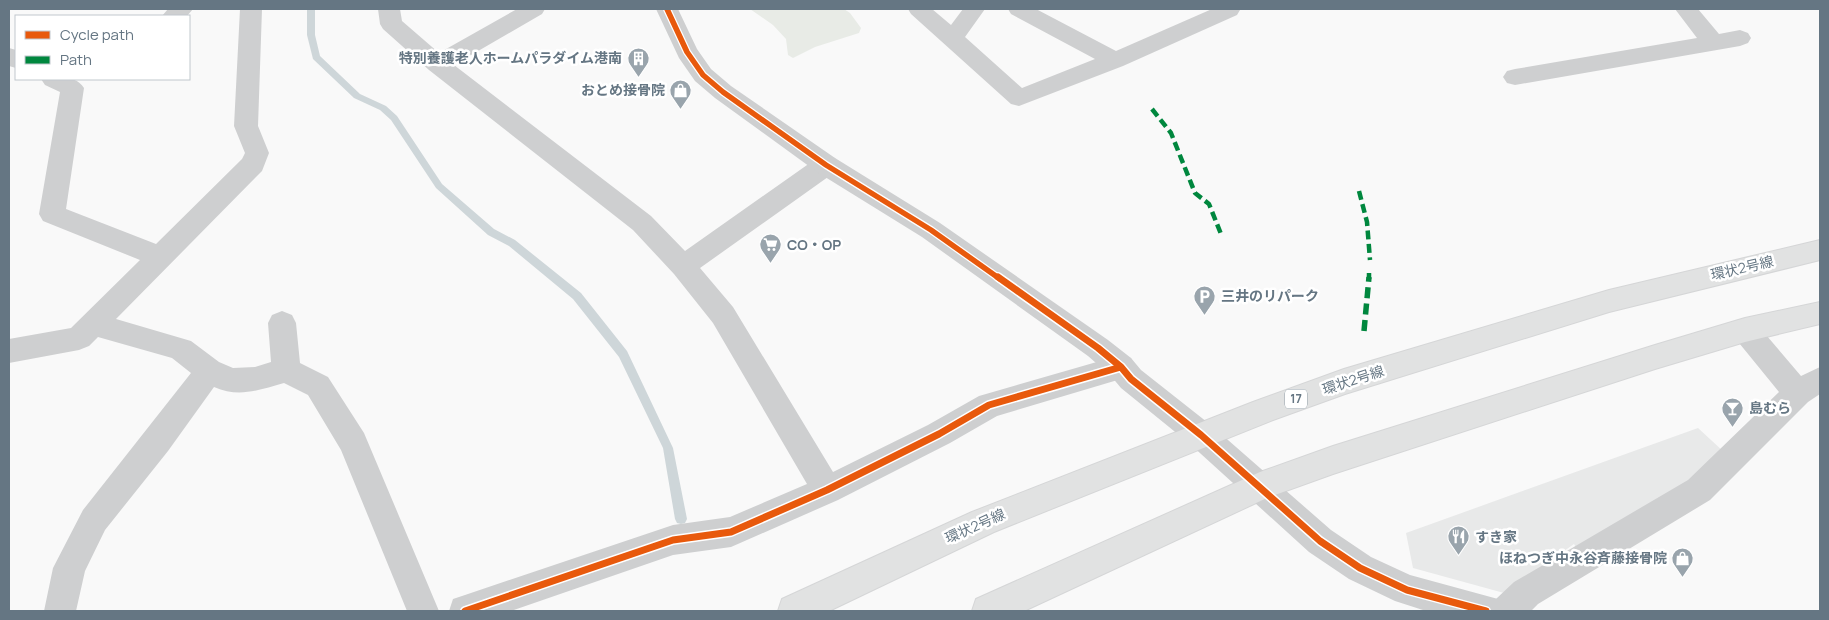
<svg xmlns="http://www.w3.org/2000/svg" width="1829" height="620" viewBox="0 0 1829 620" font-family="Manrope,'Noto Sans JP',sans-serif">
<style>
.built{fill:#e8e9e9}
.green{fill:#e8ebe6}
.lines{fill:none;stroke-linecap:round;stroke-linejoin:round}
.stream{fill:#ced6d9;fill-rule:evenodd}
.primary-casing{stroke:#d5d6d7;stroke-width:2}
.minor{fill:#cecfd0;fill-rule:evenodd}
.tertiary{fill:#cecfd0;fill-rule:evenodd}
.primary{fill:#e1e2e2;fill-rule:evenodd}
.quiet-far1{stroke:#00873e;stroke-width:4.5;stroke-dasharray:9 4.5;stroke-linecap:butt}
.quiet{stroke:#00873e;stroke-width:5.5;stroke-dasharray:11 5.5;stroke-linecap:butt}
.cycleway-far1-casing{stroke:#fff;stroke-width:8}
.cycleway-casing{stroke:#fff;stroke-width:10}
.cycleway-far1{stroke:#e8590c;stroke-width:5.5}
.cycleway{stroke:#e8590c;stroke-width:7}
.labels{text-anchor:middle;stroke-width:5;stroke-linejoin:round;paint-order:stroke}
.shield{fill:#fff;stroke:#939fa8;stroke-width:1}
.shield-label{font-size:12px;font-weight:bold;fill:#657683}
.poi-label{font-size:14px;font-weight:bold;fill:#657683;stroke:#fff;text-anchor:start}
.street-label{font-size:14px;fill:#657683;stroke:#fff}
</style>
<rect width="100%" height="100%" fill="#f9f9f9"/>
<!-- built -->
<path class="built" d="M1698,428L1724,452L1692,483L1579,553L1574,544L1504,593L1413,568L1406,533Z"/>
<!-- green -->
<path class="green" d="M750,9H844L850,13L861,28L859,33L815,47L793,58L788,55L786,39L773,25Z"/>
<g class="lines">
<!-- stream -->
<path class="stream" d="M307,9H315V35L320,56L360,94L386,106L397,116L442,184L494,229L515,240L581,293L627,351L673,448L687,519L685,523L681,524L677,523L675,519L663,448L619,357L573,299L509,246L488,235L436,188L391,120L380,110L354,98L313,59L307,35Z"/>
<defs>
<path id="primary" d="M1820,240V260L1609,312L1345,394L1273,420L994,532L829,611H778L782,599L972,512L1253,402L1344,369L1609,290Z
M1820,302V324L1745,342L1655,369L1333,474L1269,497L1024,611H972L976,599L1260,472L1333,446L1655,345L1745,318Z"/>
</defs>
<!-- primary casing -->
<use href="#primary" class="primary-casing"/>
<!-- minor -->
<path class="minor" d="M168,9H193L187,16H162Z
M240,9H262L258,126L269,153L262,171L116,319L191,341L219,362L233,368L255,367L271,362L268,323L272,315L282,311L292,315L296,323L300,363L328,377L364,433L439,611H407L341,450L308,395L284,383C259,390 239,398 214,387L168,451L105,530L85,571L76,611H44L53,568L83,510L191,373L172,358L98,337L89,346L79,350L9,363V339L71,328L140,260L43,221L39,214L60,92L45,85L41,79C55,78 76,74 84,88L66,209L156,244L242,159L245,153L234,126Z
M378,9H400L402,21L439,53L517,9H545L542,14L454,65L651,216L685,251L817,158L826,156L835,158L838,165L835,172L700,268L733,307L833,472L928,425L979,396L1121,355L1131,358L1135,367L1131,376L1121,379L997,416L950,443L838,500L731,547L673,555L511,611H449L453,599L465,595L673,525L730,517L807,484L713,323L674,274L633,230L429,70L383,29L380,24Z
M908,9H932L951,25L963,9H985L965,37L1022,88L1095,59L1011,14L1008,9H1036L1116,51L1212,9L1240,10L1237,15L1123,66L1019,106L1011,104L911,14Z
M1675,9H1698L1719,34L1740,30L1748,33L1751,38L1748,43L1740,46L1515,85L1507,83L1503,77L1507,71L1515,69L1697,38Z
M9,48L16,50V68L9,66Z
M1745,318L1755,322L1801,376L1820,367V394L1808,402L1710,500L1538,604L1531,611H1492L1496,599L1514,582L1688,480L1779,392L1735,338L1731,330L1735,322Z"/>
<!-- tertiary -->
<path class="tertiary" d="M656,9H678L697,49L711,69L731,86L835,158L940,223L1108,340L1131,358L1141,370L1212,426L1331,530L1371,557L1410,575L1498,599L1502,611H1426L1395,601L1349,579L1309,552L1190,444L1121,388L1111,376L1088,356L922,237L817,172L715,98L695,81L679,58Z"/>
<!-- primary -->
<use href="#primary" class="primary"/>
<!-- quiet-far1 -->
<path class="quiet-far1" d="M1152,109L1171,133L1195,193L1209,204L1221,234
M1359,191L1367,222L1370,260
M1369,279V273"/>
<!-- quiet -->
<path class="quiet" d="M1364,331L1369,277"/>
<defs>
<path id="cycleway-far1" d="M667,9L687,52L703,75L723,92L826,165L931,230L1000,279"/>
<path id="cycleway" d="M998,277L1098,348L1121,367L1131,379L1201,435L1320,541L1360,568L1407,590L1486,611
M465,611L673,540L731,532L827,490L939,434L989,405L1121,367"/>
</defs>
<!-- cycleway-far1 casing -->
<use href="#cycleway-far1" class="cycleway-far1-casing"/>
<!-- cycleway casing -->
<use href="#cycleway" class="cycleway-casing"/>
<!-- cycleway-far1 -->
<use href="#cycleway-far1" class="cycleway-far1"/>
<!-- cycleway -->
<use href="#cycleway" class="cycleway"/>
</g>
<!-- icons -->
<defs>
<symbol id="building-pin" viewBox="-11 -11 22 30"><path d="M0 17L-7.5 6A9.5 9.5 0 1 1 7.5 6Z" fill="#99a4ac" stroke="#fff"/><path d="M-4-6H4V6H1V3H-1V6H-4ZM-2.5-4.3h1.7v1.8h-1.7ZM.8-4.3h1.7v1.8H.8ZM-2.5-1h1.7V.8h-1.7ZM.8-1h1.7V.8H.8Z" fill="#fff"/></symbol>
<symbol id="shop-pin" viewBox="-11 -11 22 30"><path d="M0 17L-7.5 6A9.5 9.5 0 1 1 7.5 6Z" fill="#99a4ac" stroke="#fff"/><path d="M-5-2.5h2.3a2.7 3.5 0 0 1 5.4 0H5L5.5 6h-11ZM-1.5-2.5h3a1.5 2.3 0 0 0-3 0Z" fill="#fff"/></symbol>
<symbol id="supermarket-pin" viewBox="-11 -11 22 30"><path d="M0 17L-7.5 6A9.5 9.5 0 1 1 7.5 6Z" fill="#99a4ac" stroke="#fff"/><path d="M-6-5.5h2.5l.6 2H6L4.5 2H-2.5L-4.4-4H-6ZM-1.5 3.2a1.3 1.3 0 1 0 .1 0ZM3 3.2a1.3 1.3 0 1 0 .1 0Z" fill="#fff"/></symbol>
<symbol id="parking-pin" viewBox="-11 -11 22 30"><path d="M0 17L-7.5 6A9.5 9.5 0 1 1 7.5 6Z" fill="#99a4ac" stroke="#fff"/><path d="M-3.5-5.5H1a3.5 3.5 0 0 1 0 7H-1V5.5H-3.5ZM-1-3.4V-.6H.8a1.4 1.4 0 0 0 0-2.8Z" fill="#fff"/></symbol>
<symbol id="bar-pin" viewBox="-11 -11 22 30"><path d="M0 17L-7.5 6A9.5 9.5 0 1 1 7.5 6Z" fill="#99a4ac" stroke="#fff"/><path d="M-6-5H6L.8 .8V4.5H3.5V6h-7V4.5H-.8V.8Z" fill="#fff"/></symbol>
<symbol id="restaurant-pin" viewBox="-11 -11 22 30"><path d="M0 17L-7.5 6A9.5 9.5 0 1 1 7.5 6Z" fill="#99a4ac" stroke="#fff"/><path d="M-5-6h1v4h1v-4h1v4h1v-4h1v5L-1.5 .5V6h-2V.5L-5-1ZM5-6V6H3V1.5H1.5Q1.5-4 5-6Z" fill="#fff"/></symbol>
</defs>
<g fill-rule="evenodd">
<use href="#building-pin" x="626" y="46" width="25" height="34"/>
<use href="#shop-pin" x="668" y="78" width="25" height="34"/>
<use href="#supermarket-pin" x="758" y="232" width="25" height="34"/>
<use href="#parking-pin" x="1192" y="284" width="25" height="34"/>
<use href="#bar-pin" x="1720" y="396" width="25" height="34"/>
<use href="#restaurant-pin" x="1446" y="524" width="25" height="34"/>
<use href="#shop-pin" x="1670" y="546" width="25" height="34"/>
</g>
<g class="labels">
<!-- shield labels -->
<rect class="shield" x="1285" y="389.5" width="22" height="19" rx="4"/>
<g class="shield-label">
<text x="1296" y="403">17</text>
</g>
<!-- poi labels -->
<g class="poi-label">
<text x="622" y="63" text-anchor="end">特別養護老人ホームパラダイム港南</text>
<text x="665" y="95" text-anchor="end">おとめ接骨院</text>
<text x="787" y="250">CO・OP</text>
<text x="1221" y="301">三井のリパーク</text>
<text x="1749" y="413">島むら</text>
<text x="1475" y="542">すき家</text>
<text x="1667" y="563" text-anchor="end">ほねつぎ中永谷斉藤接骨院</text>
</g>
<!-- street labels -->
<g class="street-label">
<text transform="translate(1742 268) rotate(-13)" y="5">環状2号線</text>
<text transform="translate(1353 380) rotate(-18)" y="5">環状2号線</text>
<text transform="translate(975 526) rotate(-24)" y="5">環状2号線</text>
</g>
</g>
<!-- border -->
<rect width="1829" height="620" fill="none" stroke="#657683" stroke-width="20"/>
<!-- legend -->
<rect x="15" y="15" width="175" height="65" fill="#ffffff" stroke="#c1c8cd"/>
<rect x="25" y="31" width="25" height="8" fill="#e8590c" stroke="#c1c8cd"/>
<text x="60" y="40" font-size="15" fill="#657683">Cycle path</text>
<rect x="25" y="56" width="25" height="8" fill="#00873e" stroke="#c1c8cd"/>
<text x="60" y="65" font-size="15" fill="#657683">Path</text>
</svg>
